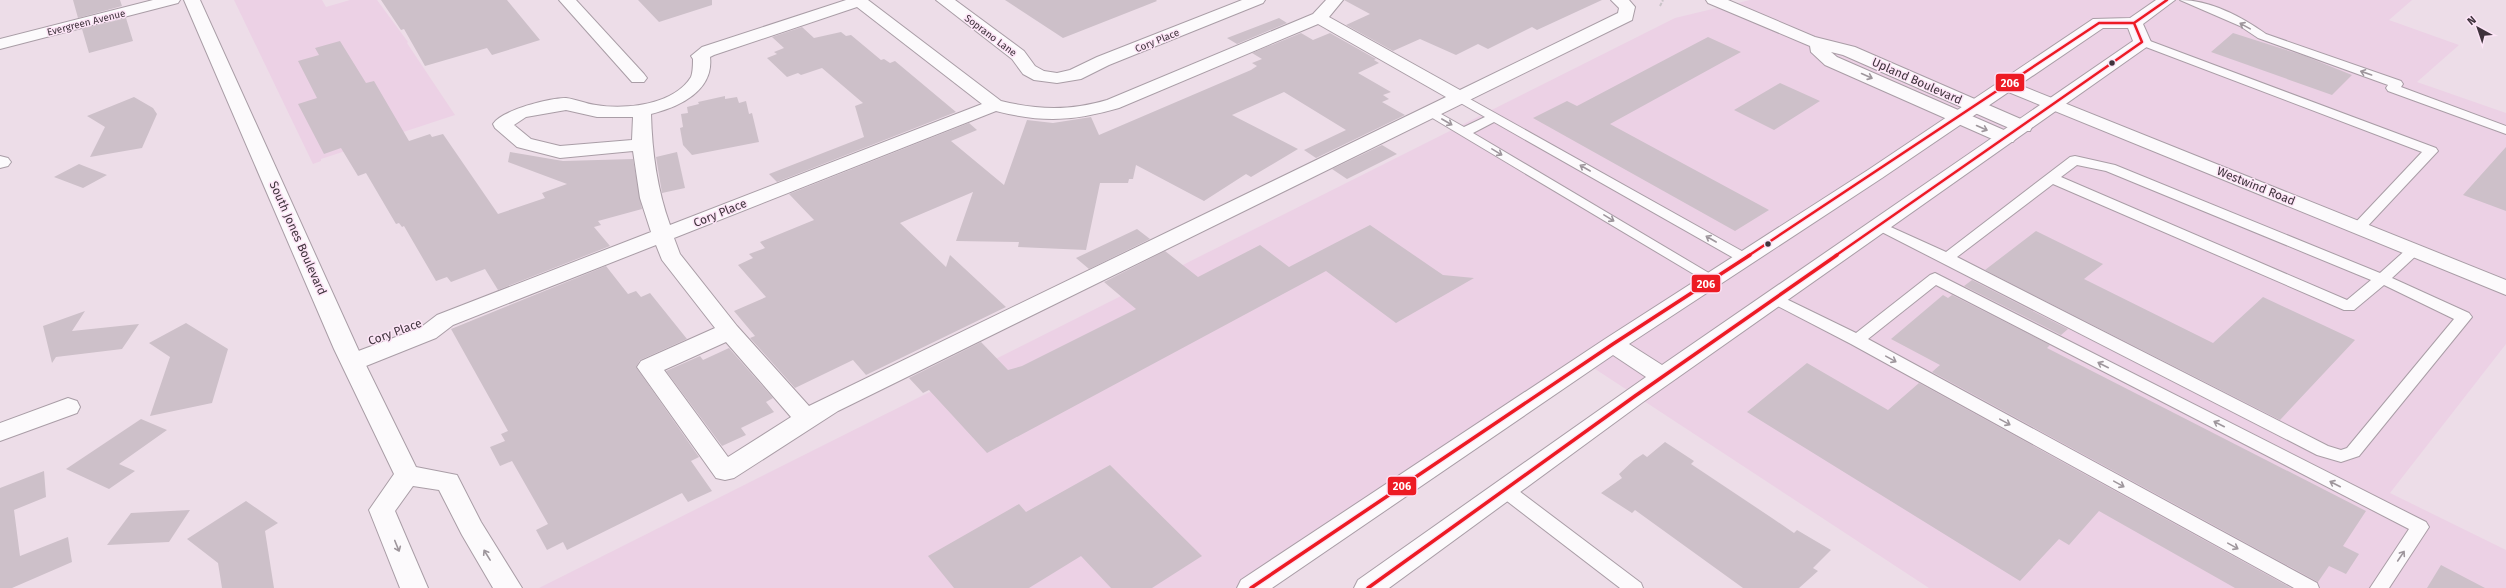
<svg xmlns="http://www.w3.org/2000/svg" width="2506" height="588" viewBox="0 0 2506 588" font-family="'Fira Sans',sans-serif">
<style>
.built{fill:#ecd1e5}
.building{fill:#cdc0c9}
.lines{fill:none;stroke-linecap:round;stroke-linejoin:round}
.lane-casing{stroke:#a99da6;stroke-width:2}
.street-casing{stroke:#a99da6;stroke-width:2}
.secondary-casing{stroke:#a99da6;stroke-width:2}
.primary-casing{stroke:#a99da6;stroke-width:2}
.path{stroke:#c9c3c7;stroke-width:2;stroke-dasharray:3.5 1.5;stroke-linecap:butt}
.lane{fill:#fcfafc;fill-rule:evenodd}
.street{fill:#fcfafc;fill-rule:evenodd}
.secondary{fill:#fcfafc;fill-rule:evenodd}
.primary{fill:#fcfafc;fill-rule:evenodd}
.bus-1-far1-casing{stroke:#fde5f7;stroke-width:5}
.bus-1-casing{stroke:#fde5f7;stroke-width:6}
.bus-1-far1{stroke:#ed1b24;stroke-width:2.5}
.bus-1{stroke:#ed1b24;stroke-width:3.5}
.oneway{stroke:#9e969c}
.bus-dot{fill:#3f333c;stroke:#fde5f7;stroke-width:1.5}
.labels{text-anchor:middle;stroke-width:3;stroke-linejoin:round;paint-order:stroke}
.far-street-label{font-size:10px;fill:#3f333c;stroke:#fde5f7}
.street-label{font-size:12px;fill:#3f333c;stroke:#fde5f7}
.line-badge{stroke:#fde5f7;stroke-width:1.5}
.badge-label{font-size:11px;text-anchor:middle;font-weight:bold;fill:#fff}
</style>
<rect width="100%" height="100%" fill="#eddde8"/>
<!-- built -->
<path class="built" d="M234,0H322L326,7L350,0H377L408,42L407,43L455,115L321,159V161L313,164Z
M1750,0H2412L2389,20L2459,45L2417,82L2506,113V344L2390,493L2506,550V588H1929L1586,363L1251,588H539L1675,18Z"/>
<!-- building -->
<path class="building" d="M73,0H120L122,6L78,18Z
M381,0H507L540,40L492,55L487,48L425,66L404,29L401,30Z
M638,0H712V5L659,22Z
M1005,0H1156L1157,1L1063,38Z
M1344,0H1602L1537,30L1532,27L1488,49L1478,44L1456,55L1420,39L1393,51L1346,25L1370,14Z
M126,18L133,41L89,53L82,29Z
M1279,18L1287,23L1237,44L1227,38Z
M802,27L814,38L841,32L846,36L851,35L881,60L884,59L890,63L895,61L956,112L777,182L769,174L864,137L855,106L863,103L822,68L801,75L798,73L787,77L767,58L777,54L774,52L784,48L772,37Z
M1301,33L1313,40L1330,33L1376,59L1374,60L1379,63L1358,73L1391,92L1383,95L1389,99L1382,102L1405,115L1316,158L1304,150L1346,130L1284,92L1232,115L1298,149L1251,177L1246,174L1204,201L1136,165L1133,179H1129L1128,183H1100L1086,250L1018,247L1019,242L956,241L973,192L900,223L946,267L950,255L1006,307L866,375L853,360L795,388L750,338L755,336L734,311L766,297L738,265L753,258L749,254L765,248L760,242L814,220L789,194L969,123L977,130L951,141L1004,185L1027,120L1053,123L1091,117L1099,135L1251,70L1257,66L1252,63L1262,59L1252,53Z
M2233,33L2305,56L2352,75L2332,95L2211,52Z
M1708,37L1741,52L1610,124L1769,210L1735,231L1533,118L1567,101L1577,106Z
M340,41L366,83L374,81L409,141L430,134L432,137L443,134L498,214L545,198L542,193L567,184L508,162L510,152L563,161L633,159L642,209L598,221L601,225L594,227L610,246L498,290L485,269L451,282L447,277L436,281L404,226L402,227L399,223L396,224L366,173L358,176L341,148L324,154L298,104L317,98L298,61L319,55L315,48Z
M1780,83L1820,101L1774,130L1734,110Z
M725,96V99L737,97L739,103L746,101L749,114L752,113L759,142L692,155L683,145L680,128L683,127L681,114L688,113L687,107L699,104L698,102Z
M134,97L153,108L157,114L142,148L90,157L105,127L87,116Z
M1382,145L1397,154L1347,179L1332,169Z
M2506,147V211L2463,195Z
M677,152L685,188L662,193L656,157Z
M79,164L107,175L83,188L54,177Z
M1370,225L1443,275L1474,278L1396,323L1326,271L987,453L929,390L923,393L909,378L981,342L1008,370L1022,366L1136,309L1104,282L1165,251L1198,277L1260,245L1289,267Z
M1137,229L1150,239L1089,269L1076,258Z
M2036,231L2103,264L2084,279L2213,343L2263,297L2355,340L2280,420L1985,270Z
M606,266L628,294L636,291L641,297L650,293L687,339L640,360L636,367L699,457L691,461L712,491L688,502L682,493L567,550L563,542L547,550L536,530L548,524L512,461L500,466L490,447L505,441L501,434L508,431L451,329Z
M1972,280L2068,329L2061,335L1964,286Z
M1943,295L1948,298L1952,295L2050,345L2047,348L2366,511L2343,546L2359,554L2346,574L2329,566L2318,582L1932,372L1940,365L1891,339Z
M85,311L72,331L139,324L122,349L56,357L52,363L43,326Z
M186,323L228,349L212,403L150,416L170,357L149,343Z
M729,348L773,398L766,402L774,412L741,428L746,435L722,446L666,371L700,356L703,360Z
M1807,363L1888,410L1919,383L2291,588H2235L2099,511L2069,545L2059,539L2020,581L1747,412Z
M141,419L167,430L119,464L135,471L109,489L66,469Z
M1665,442L1694,461L1691,464L1772,518L1794,533L1797,530L1831,550L1813,568L1818,571L1799,588H1743L1635,510L1632,513L1601,493L1622,478L1619,474L1634,460L1643,454L1647,457Z
M1110,465L1202,556L1152,588H1111L1081,556L1029,588H954L928,556L1019,504L1026,512Z
M44,471L46,497L14,510L20,556L68,537L72,562L12,588H0V488Z
M246,501L278,523L265,531L274,588H222L218,563L187,539Z
M190,510L169,542L107,545L131,513Z
M2441,565L2485,588H2427Z"/>
<g class="lines">
<defs>
<path id="lane" d="M2180,0C2210,0 2242,17 2266,34L2401,81L2403,84L2401,87L2506,126V134L2388,91L2386,88L2388,85L2258,38L2240,26Z
M2142,38L2436,148L2438,151L2364,230H2354L2352,227L2354,224L2422,152L2138,44L2136,42Z
M1461,94L1749,255L1751,258L1749,261H1739L1494,122L1473,133L1719,279L1717,282H1707L1424,113L1430,109L1434,110L1464,127L1485,117L1457,101L1455,98L1457,95Z
M2075,156L2115,165L2380,273L2409,247H2419L2421,250L2419,253L2392,278L2469,313L2472,317L2359,456L2341,462L2317,455L1872,227L1879,223L1884,224L1946,252L2070,157ZM2077,165L2106,171L2371,280L2347,300L2061,177ZM2053,184L2344,310H2354L2384,285L2454,319L2347,448L2341,450L2328,446L1957,257Z
M1935,273L2426,522L2429,527L2389,588H2370L2409,529L1936,285L1868,339L2317,583L2319,588H2294L1851,344L1770,302L1767,299L1770,296H1780L1856,333L1930,275Z
M1505,483L1511,485L1641,583L1643,588H1620L1499,495L1496,490L1499,485Z"/>
<path id="street" d="M153,0H180L178,3L0,49V39Z
M559,0H576L644,74L647,78L644,82H632Z
M846,0H868L1001,101C1038,110 1070,111 1107,100L1313,14L1326,0H1343L1329,17L1460,90L1618,13L1619,8L1611,0H1629L1635,7L1632,20L838,411L734,478L725,480L716,478L637,367L641,361L715,328L662,260L656,245L453,325L436,338L361,368L353,370L345,368L341,362L345,356L420,328L437,315L651,232L640,198L633,151L560,158L517,147L495,128L493,124C502,110 549,98 566,98C576,99 586,104 596,105C625,110 674,105 691,77C693,72 693,64 693,59L691,56L702,47ZM857,7L982,104L670,225C657,189 652,152 651,114C679,107 714,91 710,57L714,55ZM1318,24L1446,97L809,406L737,326L680,254L674,238L996,111C1043,123 1074,121 1119,108ZM566,110L597,117H633L632,140L560,146L531,139L514,125L526,117ZM726,342L791,417L728,457L664,370Z
M936,0H955L1024,51L1035,66L1044,71L1057,73L1070,70L1097,57L1242,0H1265L1263,3L1109,65L1081,79L1057,83L1034,80L1023,74L1012,59Z
M2007,80L2506,280V295L2001,89L1998,85L2001,81Z
M0,156L8,158L11,162L8,166L0,168Z
M68,398L77,401L80,407L77,413L0,441V423Z"/>
<path id="secondary" d="M1706,0H1728L1815,37L1855,47L2030,123L2032,127L2030,131H2016L1843,55L1831,52L1837,57L2013,134L2016,138L2013,142H1999L1825,65L1811,52L1810,46L1708,3Z"/>
<path id="primary" d="M184,0H200L358,349L416,467L457,475L481,522L522,588H493L462,535L439,490L413,486L395,511L428,588H400L369,510L394,474L334,349Z
M2156,0H2175L2143,24L2151,42L2148,46L1643,402L1389,588H1354L1358,580L1646,377L1613,355L1272,588H1237L1241,580L1605,339L1868,170L2093,19L2130,18ZM2103,28H2128L2133,41L1662,365L1629,344L1882,178Z"/>
</defs>
<!-- lane casing -->
<use href="#lane" class="lane-casing"/>
<!-- street casing -->
<use href="#street" class="street-casing"/>
<!-- secondary casing -->
<use href="#secondary" class="secondary-casing"/>
<!-- primary casing -->
<use href="#primary" class="primary-casing"/>
<!-- path -->
<path class="path" d="M1660,6L1663,0"/>
<!-- lane -->
<use href="#lane" class="lane"/>
<!-- street -->
<use href="#street" class="street"/>
<!-- secondary -->
<use href="#secondary" class="secondary"/>
<!-- primary -->
<use href="#primary" class="primary"/>
<defs>
<path id="bus-1-far1" d="M1748,256L2099,23H2134L2167,0
M1835,256L2142,42L2134,23"/>
<path id="bus-1" d="M1251,588L1613,344L1750,255
M1368,588L1635,396L1837,255"/>
</defs>
<!-- bus-1-far1 casing -->
<use href="#bus-1-far1" class="bus-1-far1-casing"/>
<!-- bus-1 casing -->
<use href="#bus-1" class="bus-1-casing"/>
<!-- bus-1-far1 -->
<use href="#bus-1-far1" class="bus-1-far1"/>
<!-- bus-1 -->
<use href="#bus-1" class="bus-1"/>
</g>
<!-- one-way arrows -->
<defs><path id="oneway-shaft" d="M-6 0H5M1.5-3L5.5 0L1.5 3" fill="none" stroke-width="1.6" stroke-linecap="round" stroke-linejoin="round"/></defs>
<g class="oneway">
<use href="#oneway-shaft" transform="translate(2245 26) rotate(-151)"/>
<use href="#oneway-shaft" transform="translate(2366 73) rotate(-161)"/>
<use href="#oneway-shaft" transform="translate(1867 76) rotate(24)"/>
<use href="#oneway-shaft" transform="translate(1447 122) rotate(30)"/>
<use href="#oneway-shaft" transform="translate(1982 128) rotate(24)"/>
<use href="#oneway-shaft" transform="translate(1497 152) rotate(31)"/>
<use href="#oneway-shaft" transform="translate(1585 168) rotate(-150)"/>
<use href="#oneway-shaft" transform="translate(1609 218) rotate(31)"/>
<use href="#oneway-shaft" transform="translate(1711 239) rotate(-150)"/>
<use href="#oneway-shaft" transform="translate(1891 359) rotate(29)"/>
<use href="#oneway-shaft" transform="translate(2103 365) rotate(-153)"/>
<use href="#oneway-shaft" transform="translate(2005 422) rotate(29)"/>
<use href="#oneway-shaft" transform="translate(2219 424) rotate(-153)"/>
<use href="#oneway-shaft" transform="translate(2119 484) rotate(29)"/>
<use href="#oneway-shaft" transform="translate(2335 484) rotate(-153)"/>
<use href="#oneway-shaft" transform="translate(397 546) rotate(68)"/>
<use href="#oneway-shaft" transform="translate(2233 546) rotate(29)"/>
<use href="#oneway-shaft" transform="translate(487 555) rotate(-122)"/>
<use href="#oneway-shaft" transform="translate(2401 556) rotate(-56)"/>
</g>
<!-- markers -->
<g class="bus-dot">
<circle cx="2112" cy="63" r="3.5"/>
<circle cx="1768" cy="244" r="3.5"/>
</g>
<g class="labels">
<!-- far-street labels -->
<g class="far-street-label">
<text transform="translate(86 22) rotate(-14)" y="4">Evergreen Avenue</text>
<text transform="translate(991 35) rotate(37)" y="4">Soprano Lane</text>
<text transform="translate(1157 40) rotate(-22)" y="4">Cory Place</text>
</g>
<!-- street labels -->
<g class="street-label">
<text transform="translate(1917 81) rotate(24)" y="4">Upland Boulevard</text>
<text transform="translate(2256 186) rotate(22)" y="4">Westwind Road</text>
<text transform="translate(720 213) rotate(-22)" y="4">Cory Place</text>
<text transform="translate(298 238) rotate(66)" y="4">South Jones Boulevard</text>
<text transform="translate(395 332) rotate(-20)" y="4">Cory Place</text>
</g>
</g>
<g class="line-badge">
<rect x="1995" y="73" width="30" height="19" rx="4" fill="#ed1b24"/>
<rect x="1691" y="274" width="30" height="19" rx="4" fill="#ed1b24"/>
<rect x="1387" y="476" width="30" height="20" rx="4" fill="#ed1b24"/>
</g>
<g class="badge-label">
<text x="2010" y="87">206</text>
<text x="1706" y="288">206</text>
<text x="1402" y="490">206</text>
</g>
<!-- north arrow -->
<g transform="translate(2478 28) rotate(320)" stroke="#fde5f7" stroke-width="3" paint-order="stroke">
<path d="M0-3L7 15L0 10L-7 15Z" fill="#3f333c"/>
<text y="-6" font-size="11" font-weight="bold" text-anchor="middle" fill="#3f333c">N</text>
</g>
</svg>
